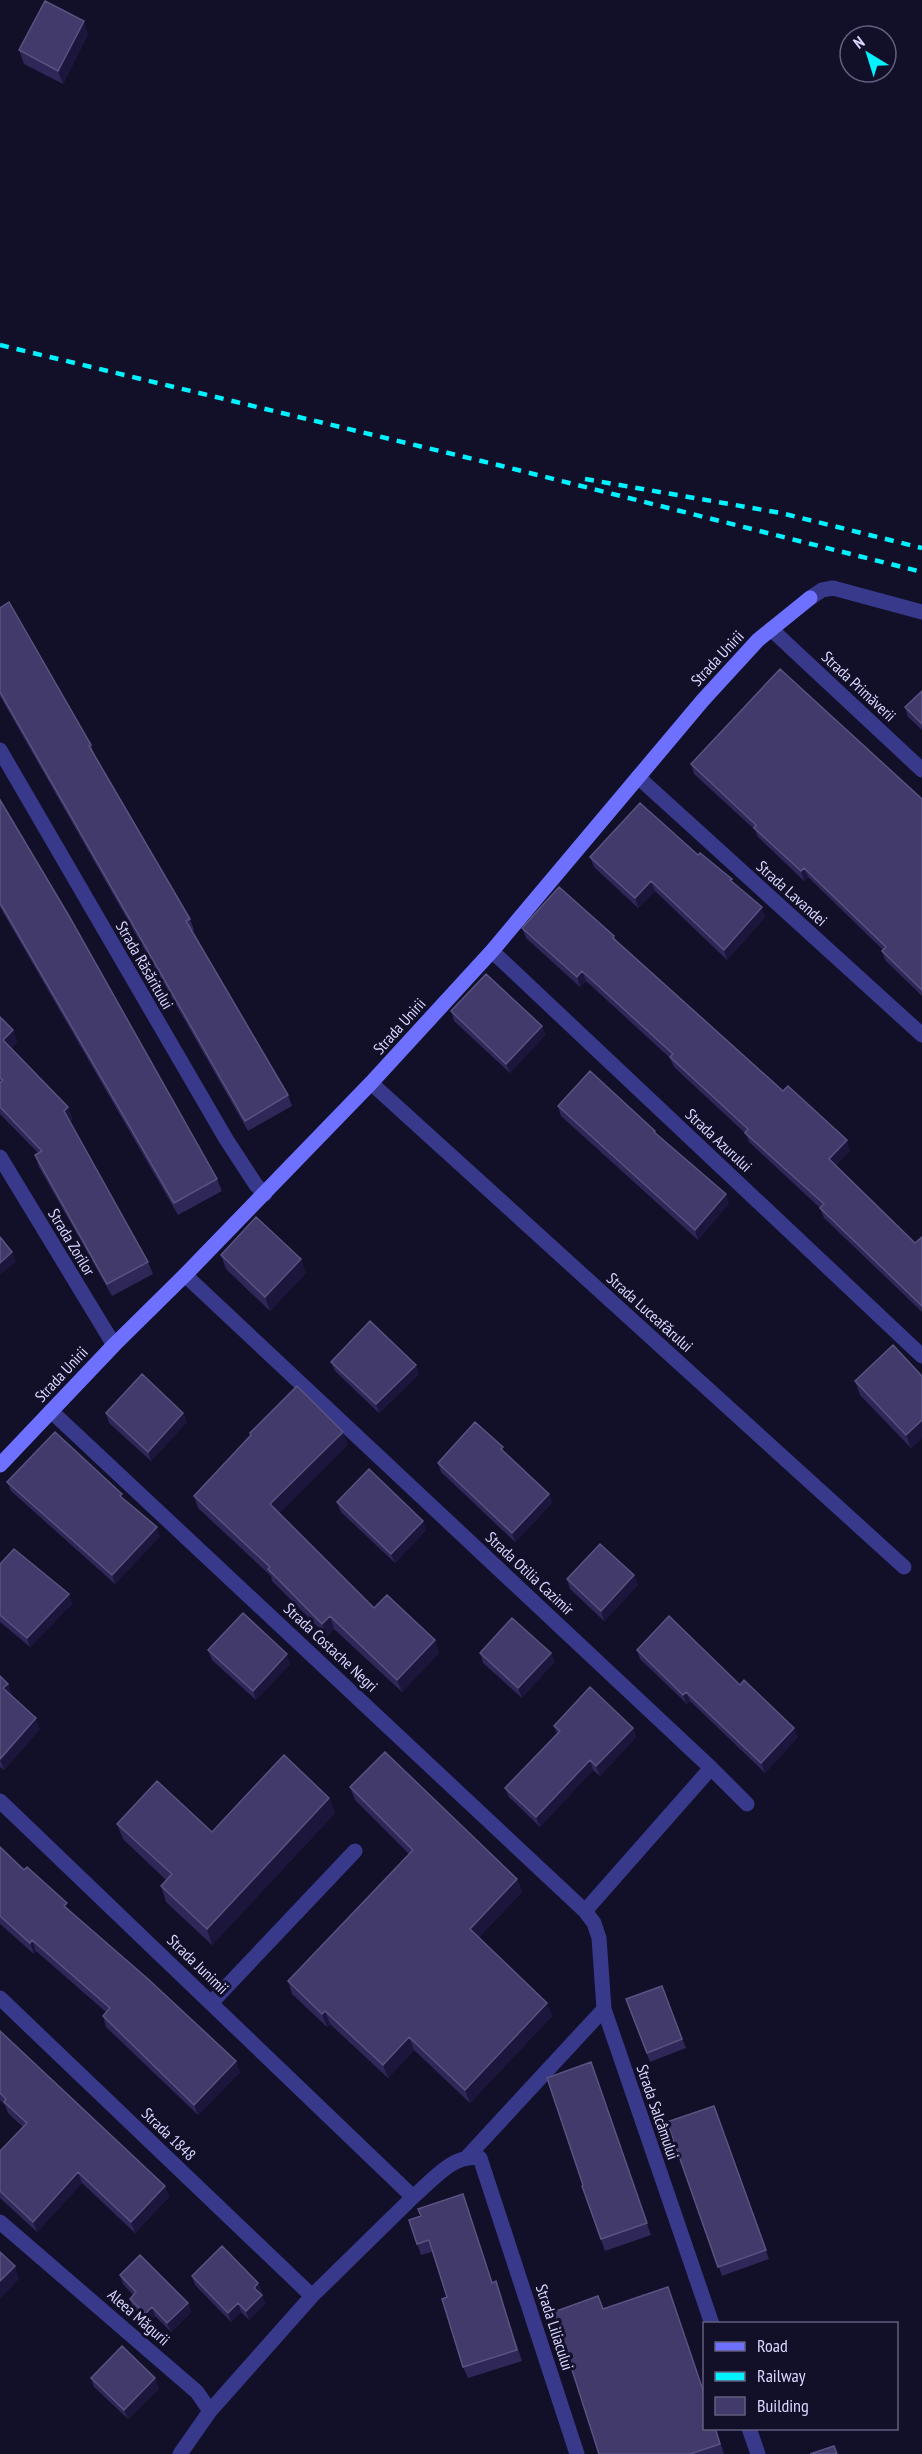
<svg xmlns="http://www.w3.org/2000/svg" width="922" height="2454" viewBox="0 0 922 2454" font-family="'PT Sans Narrow',sans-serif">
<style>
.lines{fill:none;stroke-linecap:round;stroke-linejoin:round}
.street{stroke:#38398a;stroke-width:15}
.secondary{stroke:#6e71ff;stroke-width:15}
.rail{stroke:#03f2ff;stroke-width:4.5;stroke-dasharray:9 8;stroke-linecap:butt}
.wall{fill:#2f2758}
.shaded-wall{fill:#1c163d}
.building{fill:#413a6a;stroke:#595381;stroke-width:1.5}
.labels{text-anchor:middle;stroke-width:6;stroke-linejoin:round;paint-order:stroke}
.street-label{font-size:16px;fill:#d9d7ff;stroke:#120f29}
</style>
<rect width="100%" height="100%" fill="#120f29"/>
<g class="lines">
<!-- street -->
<path class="street" d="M810,598L822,590L833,588L922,612
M771,629L922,770
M0,750L226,1139L256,1185L265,1194
M638,777L922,1035
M492,951L922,1356
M371,1083L904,1567
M0,1157L114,1345
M185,1275L711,1768L585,1911
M51,1411L585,1911L594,1923L599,1938L604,2009L712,2324
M711,1768L747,1804
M0,1801L413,2197C432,2181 453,2153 480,2158L577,2454
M0,1998L312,2296
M212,2002L355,1851
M468,2156L604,2009
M0,2222L197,2392L210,2411
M749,2428L758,2454
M180,2454L210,2411L312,2296L413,2197"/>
<!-- secondary -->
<path class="secondary" d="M0,1465L114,1345L185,1275L371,1083L492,951L703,700L758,640L810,598"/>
<!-- rail -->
<path class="rail" d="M0,345L502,466L922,572
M585,479L781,513L922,548"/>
</g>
<!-- wall -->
<path class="wall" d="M88,34L63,84L24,64L19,50Z
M0,608L91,745L95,756L190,919L194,930L192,931L288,1095L292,1106L248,1131L0,696Z
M922,691V730L908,717L905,707Z
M691,764L922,799V996L885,960L882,951L883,950L808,877L804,881L758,837L755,830L694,774Z
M0,800L217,1179L222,1191L178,1215L0,907Z
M698,855L733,882L765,917L727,960L655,891L638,908L594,867L590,857Z
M522,928L614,936L616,941L783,1091L850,1150L836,1165L915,1243L922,1237V1312L824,1218L820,1208L749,1142L746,1134L674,1067L670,1058L586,981L580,987L526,938Z
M451,1011L542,1026L545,1035L510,1073L454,1021Z
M0,1017L17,1042L11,1048L68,1107L72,1119L70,1122L148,1262L153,1274L112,1296L39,1167L35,1155L38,1153L0,1114Z
M558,1106L655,1131L656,1134L729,1203L698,1240L561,1116Z
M221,1255L306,1273L270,1311L226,1269Z
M331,1362L419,1374L379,1413L335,1371Z
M922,1376V1438L911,1448L860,1395L855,1381Z
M106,1413H183L187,1422L151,1461L109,1423Z
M250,1433L348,1444L279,1513L374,1608L435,1640L439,1653L402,1692L334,1629L327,1636L272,1581L271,1576L198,1508L194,1496L251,1435Z
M505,1453L549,1494L552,1503L515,1542L441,1472L438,1463Z
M7,1482L124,1499L160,1536L115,1584L11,1491Z
M337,1502L426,1530L395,1563L341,1512Z
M0,1564L69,1594L72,1604L30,1647L0,1622Z
M634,1575L638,1585L604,1621L570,1589L567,1579Z
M208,1650L290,1664L256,1700L212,1660Z
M637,1650L740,1685L798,1737L765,1773L690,1701L687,1704L640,1659Z
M480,1653H551L554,1662L522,1698L483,1663Z
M0,1676L8,1684L12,1695H11L40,1729L4,1770L0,1767Z
M554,1726L633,1728L636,1737L600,1776L593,1770L540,1827L509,1797L505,1788L557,1734Z
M350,1787L517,1879L522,1892L479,1937L547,2003L552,2016L470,2103L414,2050L388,2078L330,2024L327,2027L292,1994L288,1981L409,1854L355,1800Z
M329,1798L335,1813L212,1945L166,1902L161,1886L166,1880L123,1839L117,1824L212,1832Z
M0,1847L69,1910L240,2072L198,2115L106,2027L103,2016L106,2012L36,1951L34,1954L0,1924Z
M662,1986L686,2048L650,2062L626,1999Z
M0,2031L165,2186L169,2197L135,2233L82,2183L37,2232L0,2198V2151L23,2127L8,2113L5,2105L0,2100Z
M591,2062L651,2235L605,2251L582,2186L583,2185Z
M714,2106L769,2259L722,2276L667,2122Z
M409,2220L493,2282L496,2281L522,2361L468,2378L463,2367L447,2297L432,2252L421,2255Z
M120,2275L188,2303L191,2312L171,2332L155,2316L148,2323L133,2307L130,2299L133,2295L123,2284Z
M192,2276L258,2283L262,2292L260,2294L262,2295L265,2304L249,2320L241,2312L231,2322L195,2285Z
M603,2309L716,2428L724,2454H599L574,2375Z
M91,2378L159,2388L128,2419L94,2387Z"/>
<!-- shaded-wall -->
<path class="shaded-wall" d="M84,21L88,34L63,84L58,71Z
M804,868L808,877L804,881L801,871Z
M651,881L655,891L638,908L635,898Z
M762,907L765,917L727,960L724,950Z
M582,971L586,981L580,987L577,977Z
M542,1026L545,1035L510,1073L506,1064Z
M13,1030L17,1042L7,1052L3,1040Z
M68,1107L72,1119L68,1123L64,1111Z
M847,1140L850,1150L833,1169L829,1159Z
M726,1194L729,1203L698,1240L695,1230Z
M12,1252L16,1262L0,1275V1263Z
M301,1259L306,1273L270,1311L265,1297Z
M416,1365L419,1374L379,1413L376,1404Z
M183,1413L187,1422L151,1461L148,1452Z
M922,1420V1438L911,1448L906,1435Z
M343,1432L348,1444L275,1517L270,1504Z
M549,1494L552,1503L515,1542L512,1533Z
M423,1521L426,1530L395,1563L391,1554Z
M157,1527L160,1536L115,1584L112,1575Z
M634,1575L638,1585L604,1621L601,1611Z
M69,1594L72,1604L30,1647L27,1638Z
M330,1616L334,1629L327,1636L322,1624Z
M435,1640L439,1653L402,1692L397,1680Z
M551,1653L554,1662L522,1698L518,1688Z
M287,1654L290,1664L256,1700L253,1691Z
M8,1684L12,1695L7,1700L3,1688Z
M686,1692L690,1701L687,1704L683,1695Z
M36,1718L40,1729L4,1770L0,1759Z
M633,1728L636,1737L600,1776L596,1766Z
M794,1728L798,1737L765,1773L761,1763Z
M590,1760L593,1770L540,1827L536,1817Z
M329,1798L335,1813L212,1945L207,1929Z
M517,1879L522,1892L474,1942L470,1929Z
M32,1940L36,1951L34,1954L30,1943Z
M547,2003L552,2016L470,2103L465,2090Z
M325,2011L330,2024L327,2027L322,2014Z
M409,2037L414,2050L388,2078L383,2065Z
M236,2061L240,2072L198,2115L194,2105Z
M78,2172L82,2183L37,2232L33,2222Z
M165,2186L169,2197L135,2233L131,2222Z
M15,2266L19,2279L0,2299V2281Z
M258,2283L262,2292L257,2296L254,2288Z
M262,2295L265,2304L249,2320L246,2311Z
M188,2303L191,2312L171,2332L167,2323Z
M238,2303L241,2312L231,2322L228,2313Z
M152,2307L155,2316L148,2323L145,2314Z
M155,2378L159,2388L128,2419L124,2410Z"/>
<!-- building -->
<path class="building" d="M45,1L84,21L58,71L19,50Z
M9,602L91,745L89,746L190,919L186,921L288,1095L245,1121L0,692V608Z
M780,669L922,799V990L882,951L886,947L804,868L801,871L754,828L756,825L691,764Z
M922,691V724L905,707Z
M0,800L69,916L217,1179L174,1203L0,903Z
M640,803L698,855L700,853L732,879L730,880L762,907L724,950L651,881L635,898L590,857Z
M559,887L614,936L613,938L783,1091L788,1086L847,1140L829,1159L915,1243L922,1237V1306L820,1208L824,1204L745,1133L748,1129L670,1057L673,1054L582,971L577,977L522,928Z
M486,974L542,1026L506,1064L451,1011Z
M0,1017L13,1030L3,1040L68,1107L64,1111L148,1262L107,1284L35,1155L42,1151L0,1107V1083L3,1080L0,1078Z
M590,1071L655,1131L654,1132L726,1194L695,1230L558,1106Z
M256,1217L301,1259L265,1297L221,1255Z
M0,1237L12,1252L0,1263Z
M370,1321L416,1365L376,1404L331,1362Z
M893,1345L922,1376V1420L906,1435L855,1381Z
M142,1374L183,1413L148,1452L106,1413Z
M297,1386L343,1432L270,1504L374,1608L387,1595L435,1640L397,1680L330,1616L322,1624L268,1569L270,1567L194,1496L251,1435L250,1433Z
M475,1422L503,1447L501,1449L549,1494L512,1533L438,1463Z
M55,1432L122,1494L120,1496L157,1527L112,1575L7,1482Z
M369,1469L423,1521L391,1554L337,1502Z
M600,1544L634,1575L601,1611L567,1579Z
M14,1549L69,1594L27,1638L0,1615V1564Z
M243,1613L287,1654L253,1691L208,1650Z
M669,1616L740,1685L744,1680L794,1728L761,1763L686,1692L683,1695L637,1650Z
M512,1618L551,1653L518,1688L480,1653Z
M0,1676L8,1684L3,1688L36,1718L0,1759Z
M590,1687L633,1728L596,1766L590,1760L536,1817L505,1788L560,1731L554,1726Z
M385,1752L517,1879L470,1929L547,2003L465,2090L409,2037L383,2065L325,2011L322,2014L288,1981L413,1850L350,1787Z
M284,1755L329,1798L207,1929L161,1886L172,1874L117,1824L157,1781L212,1832Z
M0,1847L24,1870L27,1867L67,1903L64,1906L148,1979L236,2061L194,2105L103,2016L110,2008L32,1940L30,1943L0,1916Z
M662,1986L682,2039L647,2053L626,1999Z
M0,2031L165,2186L131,2222L78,2172L33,2222L0,2191V2151L27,2123L4,2102L6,2099L0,2093Z
M591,2062L647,2223L601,2239L582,2186L583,2185L547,2078Z
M714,2106L766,2250L718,2267L667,2122Z
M463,2194L492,2283L496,2281L517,2350L463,2367L442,2299L447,2297L429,2240L417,2244L409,2220L421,2216L418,2209Z
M222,2246L258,2283L254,2288L262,2295L246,2311L238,2303L228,2313L192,2276Z
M0,2252L15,2266L0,2281Z
M140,2255L188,2303L167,2323L152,2307L145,2314L130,2299L136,2292L120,2275Z
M668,2287L705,2396V2428H715L720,2444L690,2454H599L573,2373L551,2313L598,2296L603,2309Z
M122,2346L155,2378L124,2410L91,2378Z
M834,2446L837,2454H810Z"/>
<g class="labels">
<!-- street labels -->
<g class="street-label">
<text transform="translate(717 658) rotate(-47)" y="6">Strada Unirii</text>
<text transform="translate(859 686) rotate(43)" y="6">Strada Primăverii</text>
<text transform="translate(792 893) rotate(42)" y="6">Strada Lavandei</text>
<text transform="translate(145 965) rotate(60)" y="6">Strada Răsăritului</text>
<text transform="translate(399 1026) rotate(-48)" y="6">Strada Unirii</text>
<text transform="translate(719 1140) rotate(43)" y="6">Strada Azurului</text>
<text transform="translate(72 1242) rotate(59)" y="6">Strada Zorilor</text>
<text transform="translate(650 1312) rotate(42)" y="6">Strada Luceafǎrului</text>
<text transform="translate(61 1374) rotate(-47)" y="6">Strada Unirii</text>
<text transform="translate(530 1573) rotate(43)" y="6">Strada Otilia Cazimir</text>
<text transform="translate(331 1647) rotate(43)" y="6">Strada Costache Negri</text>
<text transform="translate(198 1964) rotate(44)" y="6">Strada Junimii</text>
<text transform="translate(658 2112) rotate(71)" y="6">Strada Salcâmului</text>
<text transform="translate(169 2134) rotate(44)" y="6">Strada 1848</text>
<text transform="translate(139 2317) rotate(41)" y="6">Aleea Măgurii</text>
<text transform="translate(555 2327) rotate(72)" y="6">Strada Liliacului</text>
</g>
</g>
<!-- legend -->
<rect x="703" y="2322" width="195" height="108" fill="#120f29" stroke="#625f7f" stroke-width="1.5"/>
<rect x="715" y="2342" width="30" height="9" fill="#6e71ff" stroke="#625f7f" stroke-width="1.5"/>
<text x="757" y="2352" font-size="18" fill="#d9d7ff">Road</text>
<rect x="715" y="2372" width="30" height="9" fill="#03f2ff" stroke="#625f7f" stroke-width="1.5"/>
<text x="757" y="2382" font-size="18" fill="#d9d7ff">Railway</text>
<rect x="715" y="2397" width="30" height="18" fill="#413a6a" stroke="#625f7f" stroke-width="1.5"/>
<text x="757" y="2412" font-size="18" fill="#d9d7ff">Building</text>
<!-- north arrow -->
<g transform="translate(868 54) rotate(322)"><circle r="28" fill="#120f29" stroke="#625f7f" stroke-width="1.5"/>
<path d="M0-4.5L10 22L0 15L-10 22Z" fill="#03f2ff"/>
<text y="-9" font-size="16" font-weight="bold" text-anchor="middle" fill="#d9d7ff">N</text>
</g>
</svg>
